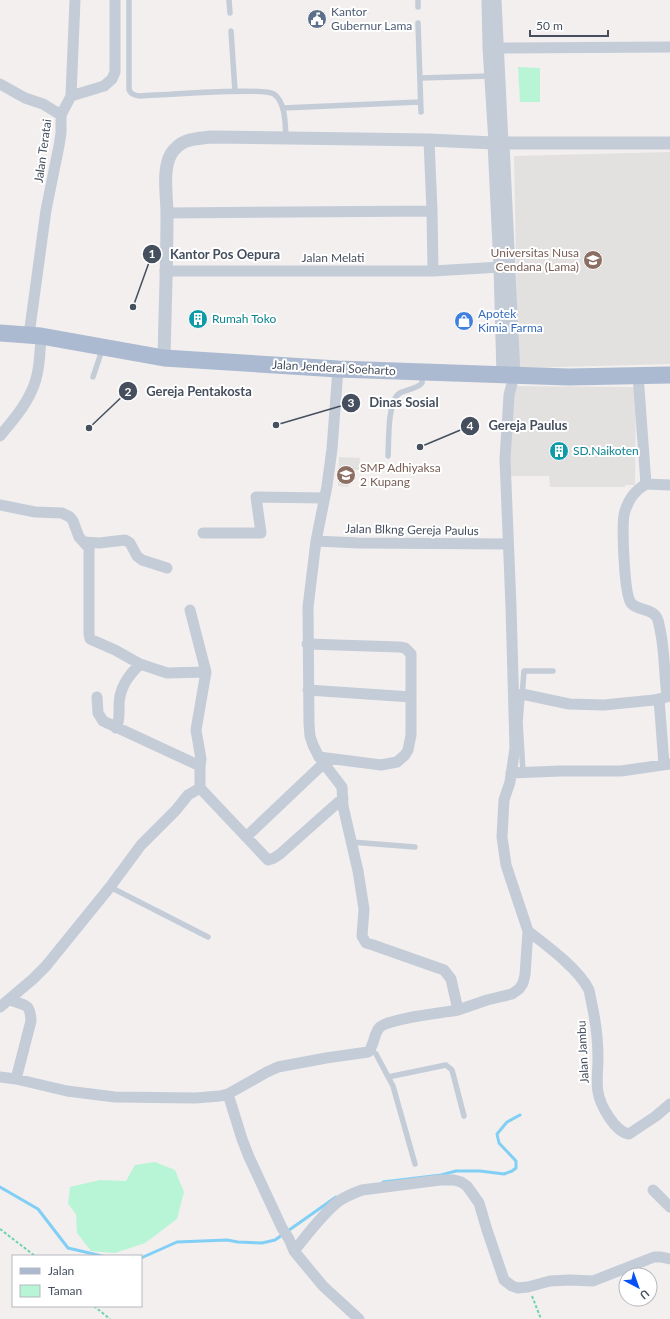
<svg xmlns="http://www.w3.org/2000/svg" width="670" height="1319" viewBox="0 0 670 1319" font-family="Lato,sans-serif">
<style>
.education{fill:#e3e0e0}
.green{fill:#b8f4d6}
.lines{fill:none;stroke-linecap:round;stroke-linejoin:round}
.stream{stroke:#81cff5;stroke-width:3}
.path{stroke:#6dd5ae;stroke-width:2;stroke-dasharray:3 2;stroke-linecap:butt}
.service{stroke:#c4ccd8;stroke-width:5.5}
.minor{stroke:#c4ccd8;stroke-width:11}
.tertiary{stroke:#c4ccd8;stroke-width:13}
.primary{stroke:#abbad0;stroke-width:17}
.labels{text-anchor:middle;stroke-width:4;stroke-linejoin:round;paint-order:stroke}
.service-label{font-size:12px;fill:#4e5e75;stroke:#fff;text-anchor:start}
.street-label{font-size:12px;fill:#454f5e;stroke:#fff}
.education-label{font-size:12px;fill:#785e54;stroke:#fff;text-anchor:end}
.shop-label{font-size:12px;fill:#366cbe;stroke:#fff;text-anchor:start}
.culture-label{font-size:12px;fill:#0d838f;stroke:#fff;text-anchor:start}
.leader{fill:none;stroke:#454f5e;stroke-width:1.5}
.callout-dot{fill:#454f5e;stroke:#fff;stroke-width:1.5}
.mark-label{font-size:12px;text-anchor:middle;font-weight:bold;fill:#fff}
.callout-label{font-size:13px;text-anchor:middle;font-weight:bold;fill:#454f5e;stroke:#fff;stroke-width:4;stroke-linejoin:round;paint-order:stroke}
</style>
<rect width="100%" height="100%" fill="#f2efee"/>
<!-- education -->
<path class="education" d="M670,152V364L518,368L514,156Z
M510,386L636,387L635,485H625V487H550L549,476H510Z
M339,457L360,458L359,470H354V481H349L348,487L338,486Z"/>
<!-- green -->
<path class="green" d="M518,67L540,68V102H520Z
M155,1162L175,1170L184,1192L177,1219L145,1243L115,1253L91,1251L77,1233L76,1214L68,1204L70,1187L100,1180L126,1181L135,1165Z"/>
<g class="lines">
<!-- stream -->
<path class="stream" d="M383,1182L441,1175L456,1171H480L504,1174L512,1171L516,1168V1161L499,1143L497,1134L507,1122L520,1115
M0,1187L38,1209L68,1248L102,1256
M141,1258L177,1242L227,1240L238,1242L262,1243L275,1240L336,1197"/>
<!-- path -->
<path class="path" d="M0,1229L35,1256
M532,1296L541,1319
M94,1306L110,1319"/>
<!-- service -->
<path class="service" d="M129,0V89C130,94 136,96 141,96C161,95 263,87 274,94C286,103 285,124 286,138
M229,0L230,13
M418,0V7
M418,23L421,112
M231,31L235,91
M420,78L490,76
M283,108L420,102
M93,377L102,350
M388,456C389,442 387,400 400,393C407,389 417,389 422,383V373
M523,772L520,722L524,671H553
M351,842L415,847
M110,887L208,937
M370,1049L376,1054L393,1086L415,1164
M388,1077L446,1065L452,1070L464,1116"/>
<!-- minor -->
<path class="minor" d="M487,0L488,48L494,143
M496,0L503,143
M488,48L670,47
M0,84L25,98L43,104L61,115
M71,96L75,0
M429,140L432,211L433,271
M167,213L432,211
M165,271H433L500,267
M29,335L46,210L59,146L61,133V115L71,96L104,86L112,79L115,72V0
M338,369L332,449L327,486L316,541L308,607L309,724L310,736L313,745L319,757L342,787L343,806L358,871L364,909L362,936L366,943L373,945L444,970L451,979L458,1010L487,1000L512,994L519,989L523,983L525,975L528,931L506,865L502,837L504,800L510,782L515,748L511,607L505,459L509,395L514,376
M638,375L646,484L670,485
M0,436C14,419 30,401 36,379C40,366 40,350 41,336
M646,484C634,491 627,501 624,515C622,528 624,594 631,603C637,611 653,608 657,618C659,621 659,626 660,629C665,652 664,674 667,696
M0,505L35,512L62,513L70,517L73,521L79,537L89,548V634L90,639L115,650L140,664L167,673L206,672
M203,533H261L256,497L324,498
M316,541L358,543L508,544
M84,542L99,543L125,540L130,543L137,556L142,560L167,568
M307,644L399,647L405,648L411,654V735L408,750L405,755L397,762L381,765L319,757
M308,690L411,697
M522,694L569,704L604,705L654,700L670,696
M97,697L98,713L103,721L200,766
M659,699L664,764
M116,728C120,720 119,714 119,706C119,688 128,676 140,664
M511,773L560,771H621L670,764
M200,788L268,860L274,858L280,854L343,798
M246,837L324,763
M528,931C546,945 579,969 589,990C590,994 591,1000 592,1005C596,1023 598,1040 598,1059C598,1070 596,1082 598,1092C600,1105 615,1132 629,1134L656,1116L670,1104
M10,1000C25,1006 30,1002 31,1021L16,1079
M0,1007L33,979L46,966L110,887L141,845L176,810L188,795L200,788V766L201,759L196,730L206,672L190,610
M0,1077L16,1079L67,1091L115,1097L195,1098L220,1096L228,1094L267,1072L278,1067L326,1058L368,1052C375,1045 373,1034 380,1027C391,1018 442,1013 458,1010
M228,1094L242,1139L249,1157L282,1228L289,1239L294,1251L323,1286L359,1319
M653,1190L670,1207
M294,1251C307,1235 323,1213 339,1201C346,1196 354,1193 362,1190L440,1180H454L461,1182L467,1186L479,1203L487,1230L504,1280L512,1286L518,1288L528,1287L550,1281L570,1280L593,1281L654,1257H661L670,1259"/>
<!-- tertiary -->
<path class="tertiary" d="M494,143L500,267L503,375
M503,143L514,376
M164,358C165,310 167,262 167,214C167,196 162,170 171,154C181,138 195,139 211,137L429,140L494,143H670"/>
<!-- primary -->
<path class="primary" d="M0,333L41,336L164,358L338,369L569,377L670,375"/>
</g>
<!-- icons -->
<defs>
<symbol id="civic-disc" viewBox="-11 -11 22 22"><circle r="9.5" fill="#5c6f8a" stroke="#fff"/><path d="M-.6-6.5H3V-4.5H.6V-3L4-1V1h2V6H-6V1h2V-1L-.6-3ZM-1.2 2.5V6h2.4V2.5Z" fill="#fff"/></symbol>
<symbol id="university-disc" viewBox="-11 -11 22 22"><circle r="9.5" fill="#8d6e63" stroke="#fff"/><path d="M0-5L7-2L0 1L-7-2ZM-4 1L0 2.5L4 1V4Q0 6-4 4Z" fill="#fff"/></symbol>
<symbol id="building-disc" viewBox="-11 -11 22 22"><circle r="9.5" fill="#0f9aa8" stroke="#fff"/><path d="M-4-6H4V6H1V3H-1V6H-4ZM-2.5-4.3h1.7v1.8h-1.7ZM.8-4.3h1.7v1.8H.8ZM-2.5-1h1.7V.8h-1.7ZM.8-1h1.7V.8H.8Z" fill="#fff"/></symbol>
<symbol id="shop-disc" viewBox="-11 -11 22 22"><circle r="9.5" fill="#3f7fe0" stroke="#fff"/><path d="M-5-2.5h2.3a2.7 3.5 0 0 1 5.4 0H5L5.5 6h-11ZM-1.5-2.5h3a1.5 2.3 0 0 0-3 0Z" fill="#fff"/></symbol>
<symbol id="school-disc" viewBox="-11 -11 22 22"><circle r="9.5" fill="#8d6e63" stroke="#fff"/><path d="M0-5L7-2L0 1L-7-2ZM-4 1L0 2.5L4 1V4Q0 6-4 4Z" fill="#fff"/></symbol>
</defs>
<g fill-rule="evenodd">
<use href="#civic-disc" x="306" y="8" width="22" height="22"/>
<use href="#university-disc" x="582" y="249" width="22" height="22"/>
<use href="#building-disc" x="187" y="308" width="22" height="22"/>
<use href="#shop-disc" x="453" y="310" width="22" height="22"/>
<use href="#building-disc" x="548" y="440" width="22" height="22"/>
<use href="#school-disc" x="335" y="464" width="22" height="22"/>
</g>
<g class="labels">
<!-- service labels -->
<g class="service-label">
<text x="331" y="16">Kantor<tspan x="331" dy="14">Gubernur Lama</tspan></text>
</g>
<!-- street labels -->
<g class="street-label">
<text transform="translate(43 151) rotate(-82)" y="4">Jalan Teratai</text>
<text x="333" y="262">Jalan Melati</text>
<text transform="translate(334 368) rotate(3)" y="4">Jalan Jenderal Soeharto</text>
<text transform="translate(412 530) rotate(1)" y="4">Jalan Blkng Gereja Paulus</text>
<text transform="translate(583 1052) rotate(-93)" y="4">Jalan Jambu</text>
</g>
<!-- education labels -->
<g class="education-label">
<text x="579" y="257">Universitas Nusa<tspan x="579" dy="14">Cendana (Lama)</tspan></text>
<text x="360" y="472" text-anchor="start">SMP Adhiyaksa<tspan x="360" dy="14">2 Kupang</tspan></text>
</g>
<!-- shop labels -->
<g class="shop-label">
<text x="478" y="318">Apotek<tspan x="478" dy="14">Kimia Farma</tspan></text>
</g>
<!-- culture labels -->
<g class="culture-label">
<text x="212" y="323">Rumah Toko</text>
<text x="573" y="455">SD.Naikoten</text>
</g>
</g>
<!-- callouts -->
<path class="leader" d="M133 307L152 254M89 428L128 391M276 425L351 403M420 447L470 426"/>
<g class="callout-dot">
<circle cx="133" cy="307" r="4"/>
<circle cx="89" cy="428" r="4"/>
<circle cx="276" cy="425" r="4"/>
<circle cx="420" cy="447" r="4"/>
<circle cx="152" cy="254" r="10"/>
<circle cx="128" cy="391" r="10"/>
<circle cx="351" cy="403" r="10"/>
<circle cx="470" cy="426" r="10"/>
</g>
<g class="mark-label">
<text x="152" y="258">1</text>
<text x="128" y="396">2</text>
<text x="351" y="407">3</text>
<text x="470" y="430">4</text>
</g>
<g class="callout-label">
<text x="225" y="259">Kantor Pos Oepura</text>
<text x="199" y="396">Gereja Pentakosta</text>
<text x="404" y="407">Dinas Sosial</text>
<text x="528" y="430">Gereja Paulus</text>
</g>
<!-- legend -->
<rect x="12" y="1255" width="130" height="52" fill="#ffffff" stroke="#b5b9bf"/>
<rect x="20" y="1268" width="20" height="6" fill="#abbad0" stroke="#b5b9bf"/>
<text x="48" y="1275" font-size="12" fill="#454f5e">Jalan</text>
<rect x="20" y="1285" width="20" height="12" fill="#b8f4d6" stroke="#b5b9bf"/>
<text x="48" y="1295" font-size="12" fill="#454f5e">Taman</text>
<!-- north arrow -->
<g transform="translate(638 1287) rotate(139)"><circle r="19" fill="#ffffff" stroke="#b5b9bf"/>
<path d="M0-3L7 15L0 10L-7 15Z" fill="#0651f3"/>
<text y="-6" font-size="11" font-weight="bold" text-anchor="middle" fill="#454f5e">U</text>
</g>
<!-- scale -->
<path d="M530 30v6h78v-6" fill="none" stroke="#454f5e" stroke-width="2"/>
<text x="536" y="30" font-size="12" fill="#454f5e" stroke="#ffffff" stroke-width="3" paint-order="stroke">50 m</text>
</svg>
